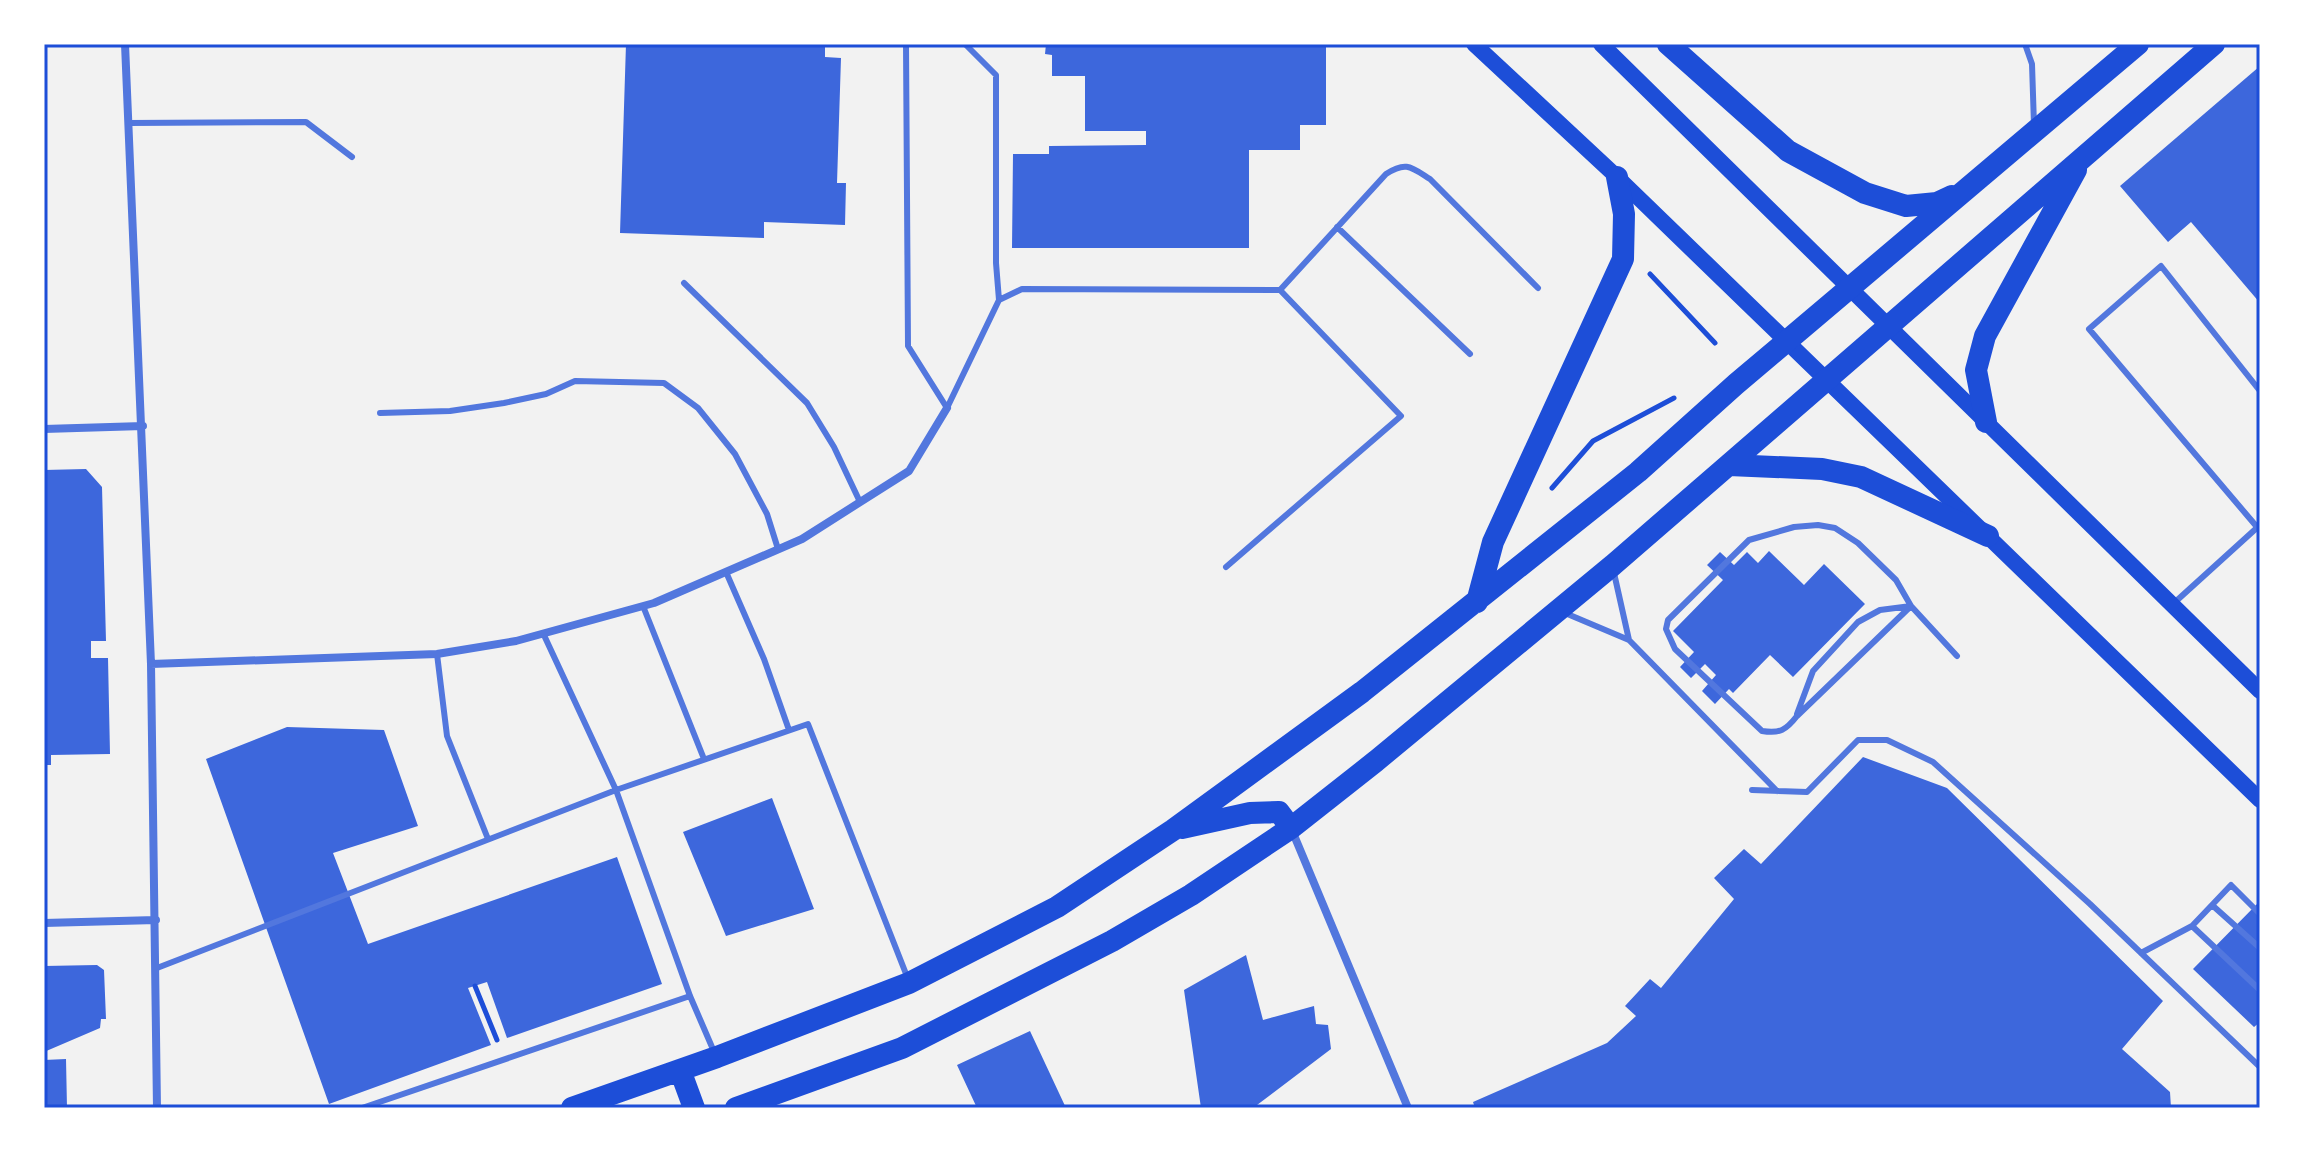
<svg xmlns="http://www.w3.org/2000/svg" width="2304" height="1152" viewBox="0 0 2304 1152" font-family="'Alegreya Sans',sans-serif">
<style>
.building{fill:#3d67dc}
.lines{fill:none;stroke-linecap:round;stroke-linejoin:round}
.path{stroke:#1d4ed8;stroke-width:5}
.service{stroke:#5277de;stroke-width:6}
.minor{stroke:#5277de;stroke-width:8}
.secondary{stroke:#1d4ed8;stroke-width:16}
.trunk{stroke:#1d4ed8;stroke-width:22}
.neatline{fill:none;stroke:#1d4ed8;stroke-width:3}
</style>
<rect width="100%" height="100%" fill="#f2f2f2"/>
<!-- building -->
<path class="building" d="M626,44H825V57L841,58L837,183H846L845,225L764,222V238L620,233Z
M1046,44H1326V125H1300V150H1249V248H1012L1013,154H1049V146L1146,145V131H1085V76H1052V55L1045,54Z
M2260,66V303L2191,222L2168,242L2120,186Z
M86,469L102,487L106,641H91V658H108L110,754L51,755V765H44V470Z
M1769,551L1804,585L1824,564L1865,604L1793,677L1770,655L1733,693L1729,689L1715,704L1702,691L1716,675L1705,664L1691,678L1680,667L1694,652L1673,631L1723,580L1707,565L1720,552L1734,565L1747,552L1758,563Z
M287,727L384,730L418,826L333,853L368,944L617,857L662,984L507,1038L487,982L468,988L491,1045L329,1104L206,759Z
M1863,757L1947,788L2163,1001L2122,1049L2170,1092L2171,1108H1475L1473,1102L1607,1043L1636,1016L1625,1006L1650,979L1661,988L1734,899L1714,878L1744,849L1761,864Z
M772,798L814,909L726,936L683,832Z
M2258,903L2260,905V1022L2254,1027L2193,969Z
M1246,955L1263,1020L1314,1006L1316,1024L1328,1025L1331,1049L1253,1108H1201L1184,990Z
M97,965L104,970L106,1019H101L100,1028L44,1052V966Z
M1030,1031L1066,1108H977L957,1065Z
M66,1059L67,1108H44V1060Z"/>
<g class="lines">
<!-- path -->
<path class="path" d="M1650,274L1715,343
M1552,488L1593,441L1674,398
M475,986L497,1040"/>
<!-- service -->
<path class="service" d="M906,44L908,346L947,408
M2025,44L2032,64L2034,125
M129,123L306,122L352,157
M1337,227L1470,354
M684,283L807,403L834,447L860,502
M999,300L1022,289L1280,290L1386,174C1406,161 1411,167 1430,179L1538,288
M947,408L999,300L996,263V75L965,44
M380,413L450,411L504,403L546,394L575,381L664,383L698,408L735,454L767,514L778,549
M2257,527L2089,329L2161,266L2260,391
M1226,567L1401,416L1280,290
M726,572L764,659L789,730
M1614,573L1629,640
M2174,603L2260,525
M643,606L704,759
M1911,606L1797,716C1786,730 1780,734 1762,731L1675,649L1666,629L1668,620L1749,540L1794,527L1818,525L1835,528L1858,543L1896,580L1911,606L1957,656
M1565,613L1629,640L1777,791
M437,654L447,736L488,839
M1797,714L1813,671L1858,622L1880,610L1911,606
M1752,790L1807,792L1858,740H1887L1933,762L2090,904L2260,1067
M2212,905L2231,885L2260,914
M2192,926L2212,905L2260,948
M2141,953L2192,926L2260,990
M157,968L616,790L543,633
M715,1054L690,996L616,790L808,724L908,979
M362,1108L690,996"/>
<!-- minor -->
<path class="minor" d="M125,44L151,664L157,1108
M44,429L143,426
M151,664L437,654L516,641L654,603L802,539L909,471L947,408
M1291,828L1408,1108
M44,923L156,920"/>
<!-- secondary -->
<path class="secondary" d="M1474,44L1617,177L2260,800
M1601,44L2260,691"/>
<!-- trunk -->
<path class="trunk" d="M1668,44L1788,151L1865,193L1906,206L1937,203L1952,196
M1986,422L1976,370L1985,336L2076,170
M1729,465L1822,469L1861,477L1988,536
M1477,602L1493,542L1623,259L1624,214L1617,177
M1182,828L1250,813L1279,812L1291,828
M680,1070L694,1108
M572,1108L717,1057L909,983L1057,907L1173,830L1362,692L1638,472L1736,384L2138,44
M736,1108L902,1048L1112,941L1191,895L1291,828L1376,761L1613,565L2214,44"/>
</g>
<!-- border -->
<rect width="2304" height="1152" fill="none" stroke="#ffffff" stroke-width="92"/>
<rect x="46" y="46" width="2212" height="1060" class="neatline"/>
</svg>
